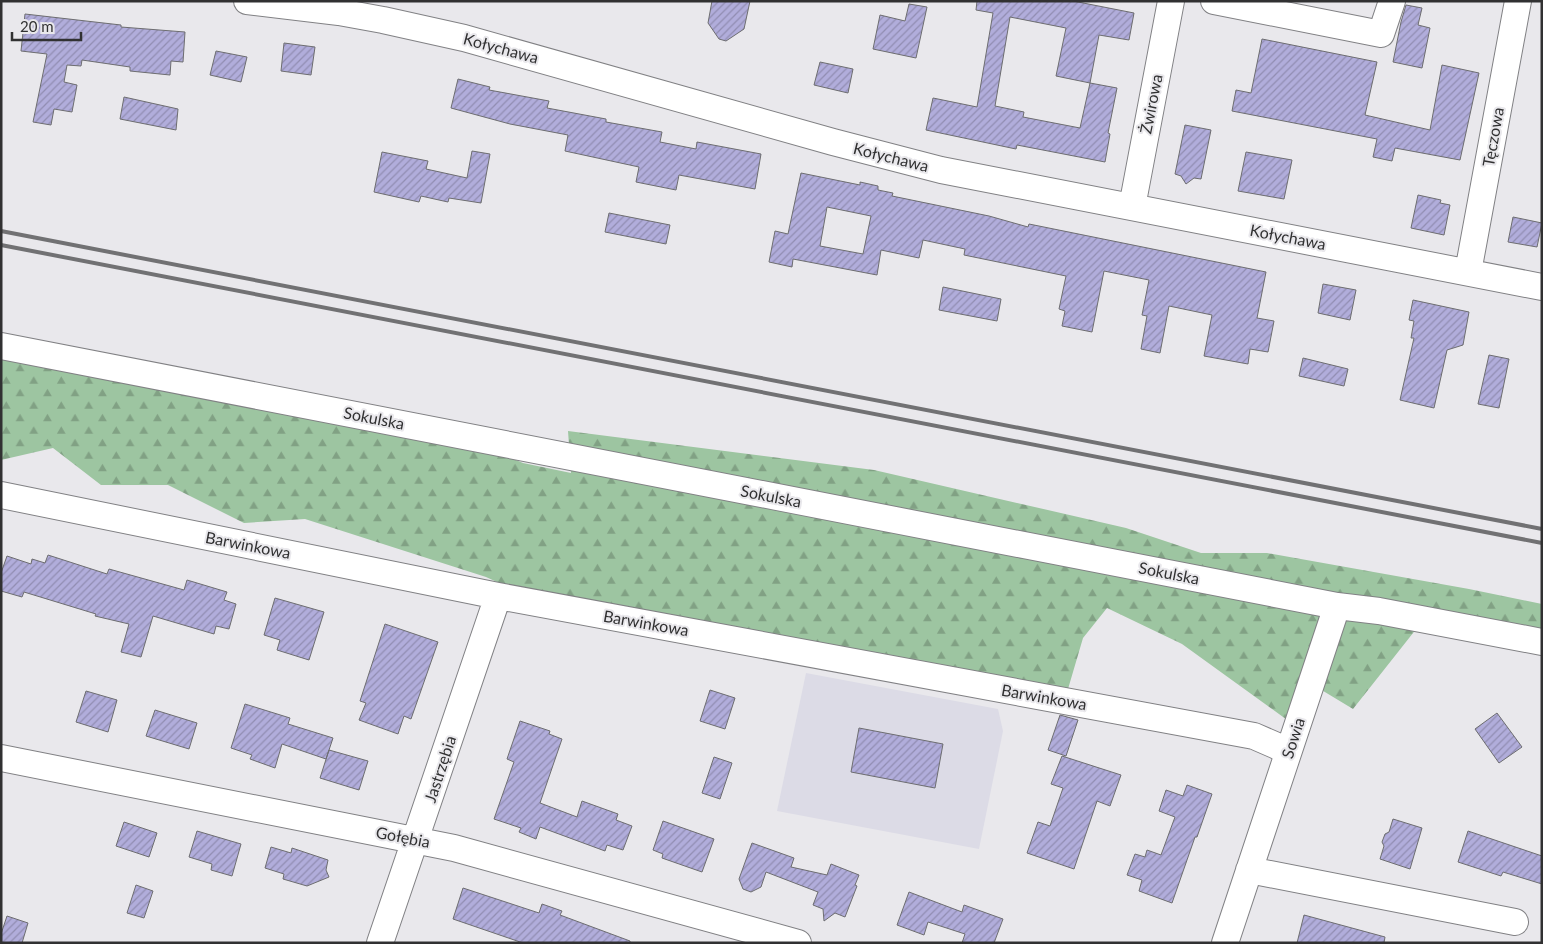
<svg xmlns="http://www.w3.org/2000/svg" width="1543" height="944" viewBox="0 0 1543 944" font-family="Lato,sans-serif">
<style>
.built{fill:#dcdbe6}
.forest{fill:url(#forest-firs)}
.building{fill:url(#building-hatch);stroke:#6d6d70;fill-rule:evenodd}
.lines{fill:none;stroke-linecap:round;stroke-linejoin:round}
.minor-casing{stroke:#818184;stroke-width:28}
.minor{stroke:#fff;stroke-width:26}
.rail{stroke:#717173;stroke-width:4}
.labels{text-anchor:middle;stroke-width:4;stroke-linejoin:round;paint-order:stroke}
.street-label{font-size:16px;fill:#313132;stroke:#e9e8ec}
</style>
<defs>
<pattern id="forest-firs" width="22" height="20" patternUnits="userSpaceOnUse" patternTransform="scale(1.25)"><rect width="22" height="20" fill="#9dc5a1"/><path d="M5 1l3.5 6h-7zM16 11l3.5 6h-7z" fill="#81a184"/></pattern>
<pattern id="building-hatch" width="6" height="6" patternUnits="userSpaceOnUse" patternTransform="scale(1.25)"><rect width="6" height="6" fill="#b1addb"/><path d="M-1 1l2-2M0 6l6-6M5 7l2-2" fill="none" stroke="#918db2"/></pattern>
</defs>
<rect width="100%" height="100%" fill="#e9e8ec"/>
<!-- built -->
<path class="built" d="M806,673L998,709L1003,731L979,849L777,811Z"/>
<!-- forest -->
<path class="forest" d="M1,353L477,444L523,463L571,473L568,431L874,470L1126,528L1201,553H1267L1469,589L1542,604V634L1417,628L1353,709L1305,680L1290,722L1182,644L1107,608L1083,638L1068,689L508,587L486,577L305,519L244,523L168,485H101L53,448L1,460Z"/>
<!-- building -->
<path class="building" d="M712,1H750L744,29L726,41L719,39L708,23Z
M977,1H1073L1134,13L1129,40L1099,35L1090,83L1117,88L1108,133L1110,134L1105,162L1017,145L1016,149L926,130L933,98L977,107L993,13L976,10ZM1010,17L1066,28L1056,76L1090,83L1080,128L1023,117L1024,112L995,106Z
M909,4L927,7L916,58L873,49L880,15L905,21Z
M1406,5L1422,8L1418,25L1430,28L1422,68L1393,62L1401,22Z
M25,14L121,25V27L185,32L183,62L171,61L170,75L130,71V67L82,60L81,66L67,65L64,82L77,85L72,112L54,109L51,125L33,122L47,54L21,51Z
M1262,39L1377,62L1365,115L1430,130L1442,65L1479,73L1460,160L1395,148L1392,161L1373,157L1377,139L1232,111L1236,90L1251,93Z
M284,43L315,47L311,75L281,71Z
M216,51L247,57L241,82L210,75Z
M820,62L853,69L848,93L814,85Z
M458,79L490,87L489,90L549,101L547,108L606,119V122L662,132L660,142L696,149L697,142L761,154L755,189L679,175L676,190L636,182L639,167L565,151L568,135L510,124L451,108Z
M124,97L178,109L176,130L120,119Z
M1185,125L1211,130L1201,179L1194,178L1186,184L1181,176L1175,174Z
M472,151L490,154L481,203L449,198L448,202L421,196L419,202L374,192L382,152L428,161L426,169L467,178Z
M1246,152L1292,160L1284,199L1238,191Z
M801,173L860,185V182L878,186V190L893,193L892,196L989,216L1028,227L1029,224L1266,272L1257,318L1274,321L1268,352L1250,349L1248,364L1204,356L1212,315L1169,306L1160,353L1141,349L1147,316L1142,315L1149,280L1104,271L1092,332L1062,326L1065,311L1059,309L1066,276L964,255L965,249L923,240L919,258L881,250L877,275L793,259L792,267L769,262L775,231L788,234ZM827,207L871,216L863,254L820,246Z
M1418,195L1441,200L1440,203L1450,205L1444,235L1411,228Z
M609,213L670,225L666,244L605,232Z
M1513,217L1542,223L1537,247L1508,242Z
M1323,284L1356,290L1350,320L1318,313Z
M943,287L1001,299L997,321L939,310Z
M1413,300L1469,312L1463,345L1447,350L1434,408L1400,400L1414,338H1411L1414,321L1409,320Z
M1489,355L1509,359L1499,408L1478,404Z
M1303,358L1348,369L1344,386L1299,376Z
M48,555L107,574L109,569L184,590L187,580L227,592L224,600L236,604L229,629L216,626L214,634L153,616L141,657L121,652L129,624L95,616L96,614L24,592L22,597L1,591V573L7,556L31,564L32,559L45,563Z
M275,598L324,612L309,660L277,650L280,640L264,635Z
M385,624L438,642L411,719L404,716L398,734L359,720L366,703L360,701Z
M710,690L735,698L725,729L700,721Z
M86,691L117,700L108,732L76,722Z
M245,704L290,718L288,724L333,738L326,759L282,744L275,768L250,759L252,755L231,748Z
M155,710L197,723L189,749L146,736Z
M1497,713L1522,747L1499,763L1475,729Z
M1060,715L1078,720L1066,756L1048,750Z
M520,721L550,731L549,734L562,739L540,803L577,817L582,801L618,814L616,820L632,826L623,850L607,845L605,851L540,827L536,839L519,832L521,828L494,819L514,762L507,759Z
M859,728L943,744L935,788L851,772Z
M329,750L368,761L359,790L320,778Z
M1062,756L1121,775L1110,806L1097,801L1074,869L1027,853L1038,822L1050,826L1063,788L1051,784Z
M714,757L732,763L720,799L702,793Z
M1187,785L1212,794L1197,837H1195L1172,903L1139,891L1142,880L1127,875L1135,854L1145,857L1147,850L1161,855L1175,817L1159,811L1166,790L1183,796Z
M1393,819L1422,828L1410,869L1380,859L1384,846L1382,842L1385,834L1389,832Z
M663,821L714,839L702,872L662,858L663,854L653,850Z
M124,822L157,833L149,857L116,846Z
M197,831L241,844L232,876L211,870L212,864L189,857Z
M1468,831L1542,856V884L1503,872L1501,876L1458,862Z
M752,843L794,858L791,867L827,875L831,864L859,875L855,885L857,886L845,917L835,913L824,921L823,909L813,905L818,892L766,872L761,887L751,892L743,889L739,879Z
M271,847L291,853L292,848L328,860L326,870L329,877L307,886L283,879L284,874L265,868Z
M136,885L153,891L144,918L127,913Z
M463,888L539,913L542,904L562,911L560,915L630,941V943H523L453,919Z
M909,892L962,912L964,905L1003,919L994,943H962L965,934L928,922L924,935L897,925Z
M1304,915L1385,937L1384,943H1297Z
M7,916L28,923L22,943H1V934Z"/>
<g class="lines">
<defs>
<path id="minor" d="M247,1L339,12L383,20L464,38L833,142L941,170L1542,287
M1214,1L1381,34L1392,1
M1132,207L1171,1
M1468,272L1518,1
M1,346L1337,606L1379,611L1542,642
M1,495L498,596L1254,736L1277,746L1288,753
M1,758L454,848L798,943
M1249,870L1515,922
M380,943L498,596
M1225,943L1337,606"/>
</defs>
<!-- minor casing -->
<use href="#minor" class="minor-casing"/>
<!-- minor -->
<use href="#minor" class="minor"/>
<!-- rail -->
<path class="rail" d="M1,231L1542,529
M1,245L1542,543"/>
</g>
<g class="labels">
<!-- street labels -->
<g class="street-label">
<text transform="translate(501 48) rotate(15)" y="6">Kołychawa</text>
<text transform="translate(1151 104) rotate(-79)" y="6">Żwirowa</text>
<text transform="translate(1493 137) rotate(-80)" y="6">Tęczowa</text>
<text transform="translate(891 157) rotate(14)" y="6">Kołychawa</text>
<text transform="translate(1288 237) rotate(11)" y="6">Kołychawa</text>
<text transform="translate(374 418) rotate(11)" y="6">Sokulska</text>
<text transform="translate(771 496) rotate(11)" y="6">Sokulska</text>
<text transform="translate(248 545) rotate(11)" y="6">Barwinkowa</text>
<text transform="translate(1169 573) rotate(11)" y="6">Sokulska</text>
<text transform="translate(646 623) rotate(10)" y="6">Barwinkowa</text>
<text transform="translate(1044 697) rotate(10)" y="6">Barwinkowa</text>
<text transform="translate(1293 738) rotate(-72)" y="6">Sowia</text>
<text transform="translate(440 769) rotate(-72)" y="6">Jastrzębia</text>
<text transform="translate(403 837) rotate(11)" y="6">Gołębia</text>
</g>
</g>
<!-- border -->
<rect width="1543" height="944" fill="none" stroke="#313132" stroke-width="5"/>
<!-- scale -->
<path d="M12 32v8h69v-8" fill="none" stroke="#313132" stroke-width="2.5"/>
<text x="20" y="32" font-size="15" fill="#313132" stroke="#e9e8ec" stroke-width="4" paint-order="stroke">20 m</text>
</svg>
